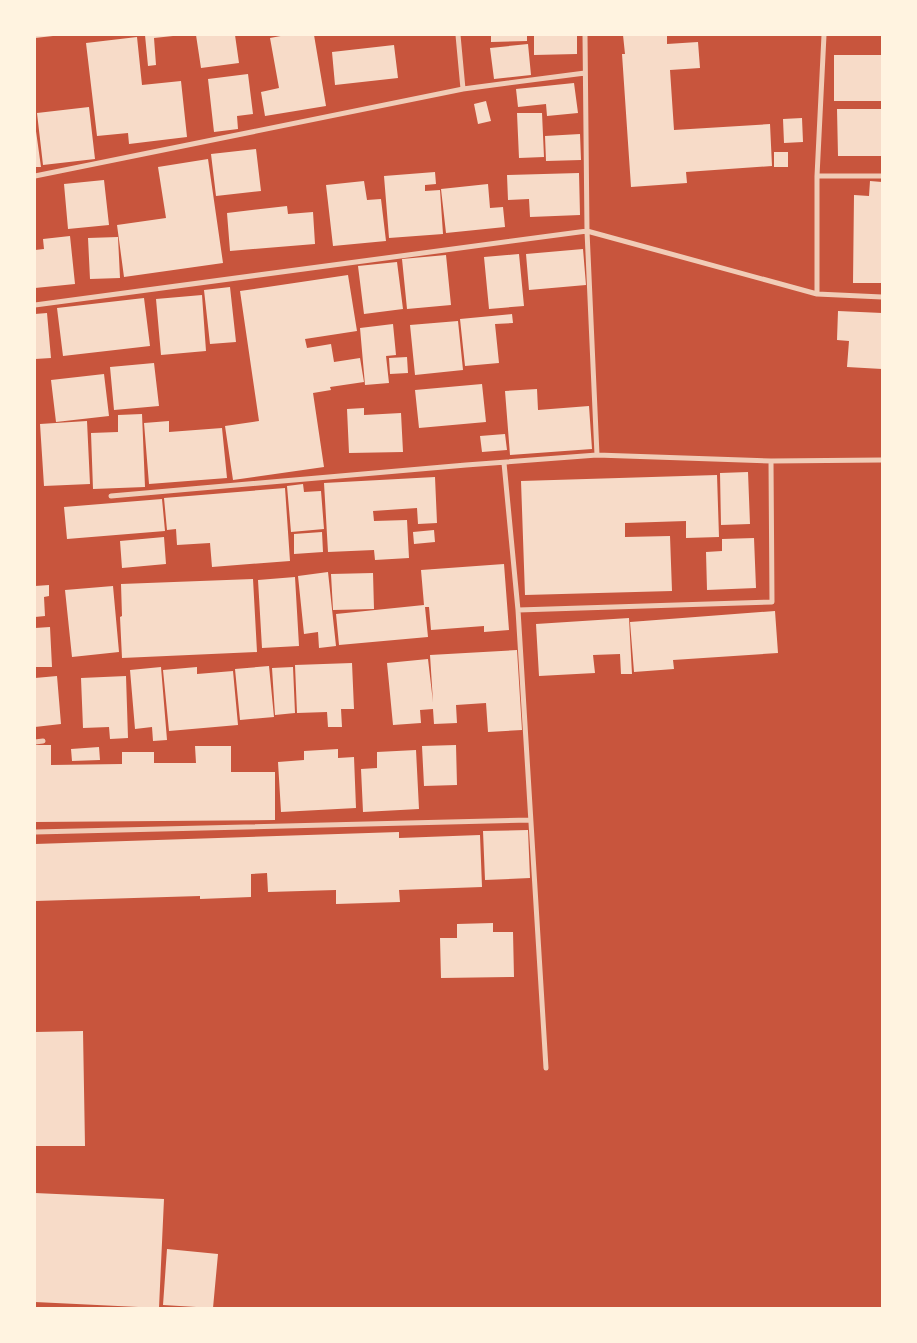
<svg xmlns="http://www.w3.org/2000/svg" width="917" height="1343" viewBox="0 0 917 1343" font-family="'Golos Text',sans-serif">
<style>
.building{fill:#f7dbc8}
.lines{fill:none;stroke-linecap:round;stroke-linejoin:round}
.minor{stroke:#f1ccb7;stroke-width:5}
</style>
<rect width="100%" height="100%" fill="#c8553d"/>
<!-- building -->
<path class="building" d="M35,35H53V36L35,38Z
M145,35H173V36L154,38L156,65L148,66Z
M196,35H235L239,63L201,68Z
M286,35H314L326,106L265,116L261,92L279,88L270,38Z
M491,35H527V41L491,42Z
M534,35H577V54L534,55Z
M623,35H667V44L698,42L700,68L670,70L674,130L770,124L772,166L686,172L687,183L631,187L622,54H625Z
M137,37L142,85L181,81L187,137L129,144L128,133L97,136L86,43Z
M528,44L531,75L494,79L490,48Z
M394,45L398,78L335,85L332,52Z
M834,55H882V101H834Z
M248,74L253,114L237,116L238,129L214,132L208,79Z
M574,83L578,113L547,116L546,104L518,107L516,89Z
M486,101L491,121L478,124L474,104Z
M89,107L95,159L43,165L37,113Z
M837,109H882V156H838Z
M517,113H542L544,157L519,158Z
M802,118L803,142L784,143L783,119Z
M35,124L41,167H35Z
M580,134L581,160L546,161L545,136Z
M256,149L261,191L216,196L211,154Z
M774,152H788V167H774Z
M208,159L223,263L124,277L117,225L166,218L158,167Z
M435,172L436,184L425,185V191L440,190L443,234L389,238L384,176Z
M579,173L580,215L530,217L529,199L508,200L507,175Z
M104,180L109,225L68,229L64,184Z
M364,181L367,200L381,199L386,241L333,246L326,185Z
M870,181L882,182V283H853L854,195L869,196Z
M488,184L490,208L503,207L505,227L446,233L441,189Z
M287,206L288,214L313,212L315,244L230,251L227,213Z
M70,236L75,284L35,288V250L44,249L43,239Z
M118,237L120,278L90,279L88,238Z
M583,249L586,285L529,290L526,254Z
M519,254L524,306L489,309L484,257Z
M446,255L451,305L407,309L402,259Z
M397,262L403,309L364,314L358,266Z
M348,275L357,331L305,339L307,348L331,344L334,362L360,358L364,382L330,387L331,390L313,393L324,467L233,480L225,426L259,421L240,291Z
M230,287L236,342L210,344L204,290Z
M202,295L206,351L161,355L156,299Z
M144,298L150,346L63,356L57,308Z
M838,311L882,313V369L847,367L849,341L837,340Z
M47,313L51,358L35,359V314Z
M512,314L513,323L495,324L499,363L465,366L460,319Z
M458,321L463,370L415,375L410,325Z
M393,324L396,355L386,356L389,383L365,385L360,328Z
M407,357L408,373L390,374L389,358Z
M154,363L159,406L114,410L110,367Z
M104,374L109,416L56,422L51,380Z
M482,384L486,422L419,428L415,390Z
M537,389L538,410L589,406L592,449L510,455L505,391Z
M364,408V415L401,413L403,452L349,453L347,409Z
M142,414L145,487L93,489L91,433L118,432V415Z
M87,421L90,484L44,486L40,424Z
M169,421V432L222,428L227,478L149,484L144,423Z
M505,434L507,450L482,452L480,436Z
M748,472L750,524L721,525L720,473Z
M717,475L719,537L686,538V521L625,523V537L670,536L672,591L525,595L521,481Z
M435,477L437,523L418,524L417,508L373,511L374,521L407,520L409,558L375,560L374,550L328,552L324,483Z
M303,484L304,492L321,491L324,529L291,532L287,486Z
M285,488L290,561L212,567L210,543L177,545L176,529L167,530L164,498Z
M162,499L165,531L67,539L64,507Z
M434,530L435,542L414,544L413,532Z
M322,532L323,552L294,554V534Z
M164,537L166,564L122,568L120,541Z
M754,538L756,588L707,590L706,552L722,551V539Z
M504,564L509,630L484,632V626L431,630L429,607H425L428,637L339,645L336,614L424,605L421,570Z
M328,572L336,646L319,648L318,632L304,634L298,576Z
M373,573L374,609L333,610L331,574Z
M295,577L299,646L262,648L258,580Z
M253,579L257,652L122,658L120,617L122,616L121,584Z
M49,585V596L44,597L45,616L35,617V586Z
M113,586L119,652L72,657L65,590Z
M775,611L778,653L673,660L674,669L634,672L630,622Z
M629,618L632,674H621L620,654L593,655L595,673L539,676L536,624Z
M50,627L52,667H35V628Z
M517,650L522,730L488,732L486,703L456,705L457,723L434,724L433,709L420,710L421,723L393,725L387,663L428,659L433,702L430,655Z
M352,663L354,709H341L342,727H328L327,712L297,713L295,665Z
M269,666L274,717L240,720L235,669Z
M161,667L167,740L153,741L152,727L135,729L130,670Z
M197,667V674L233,671L238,725L169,731L163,670Z
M293,667L295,713L275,715L272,668Z
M57,676L61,724L35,727V678Z
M126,676L128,738L110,739L109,727L83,728L81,678Z
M35,745H51V765L122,764V752H154V763H196L195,746H231V772H275V820L35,822Z
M456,745L457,785L424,786L422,746Z
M99,747L100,760L72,761L71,749Z
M338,749V758L354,757L356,808L281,812L278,762L304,760V751Z
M416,750L419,809L363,812L361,769L377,768V752Z
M528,830L530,878L485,880L483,831Z
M399,832V838L480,835L482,887L399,890L400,902L336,904V890L268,892L267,873L251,874V897L200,899V896L35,901V844Z
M493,923V932H513L514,977L441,978L440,938H457V924Z
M83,1031L85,1146H35V1032Z
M35,1193L164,1199L159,1308L35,1302Z
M167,1249L218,1254L213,1308L163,1305Z"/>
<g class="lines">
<!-- minor -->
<path class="minor" d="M458,35L463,89
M585,35L587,231L597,455
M35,176L463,89L585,73
M817,176H882
M817,294V176L824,35
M35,305L587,231L817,294L882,297
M771,461L882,460
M504,463L518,610L546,1068
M111,496L466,465L597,455L771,461L772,602L518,610
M35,742L43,741
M35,832L530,820"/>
</g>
<!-- border -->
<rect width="917" height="1343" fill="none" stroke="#fff3e0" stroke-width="72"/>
</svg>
